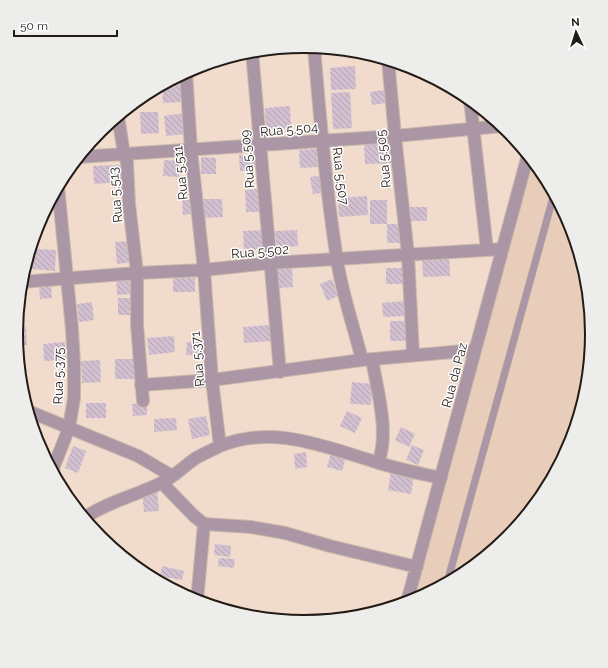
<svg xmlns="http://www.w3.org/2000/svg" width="608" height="668" viewBox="0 0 608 668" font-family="Raleway,sans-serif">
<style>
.built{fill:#e9cdbb}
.building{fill:url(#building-back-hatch)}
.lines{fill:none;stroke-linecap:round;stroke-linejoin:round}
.lane-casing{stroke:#cbb8ab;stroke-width:8}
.street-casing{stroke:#cbb8ab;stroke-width:14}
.lane{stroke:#ab96a5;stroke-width:7}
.street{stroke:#ab96a5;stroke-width:12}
.labels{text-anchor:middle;stroke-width:3;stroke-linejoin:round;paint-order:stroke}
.street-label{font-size:13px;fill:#231b16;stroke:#fff}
.rim{fill:none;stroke:#231b16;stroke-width:2}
</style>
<defs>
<pattern id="building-back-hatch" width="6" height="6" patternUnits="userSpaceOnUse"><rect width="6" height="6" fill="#d2c0d1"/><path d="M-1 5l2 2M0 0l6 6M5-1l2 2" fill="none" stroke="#b4a4b3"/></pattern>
</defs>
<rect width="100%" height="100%" fill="#f0dbcc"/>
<!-- built -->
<path class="built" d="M529,157L544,174L570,224L587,278L592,334L586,390L570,444L543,494L507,538L464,574L409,602Z"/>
<!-- building -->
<path class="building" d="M326,48L340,50L326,51Z
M246,52V57L226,59V58Z
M355,66L356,89L331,90L330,68Z
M181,83L182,102L163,103L162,85L165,84Z
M384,90L386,103L372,105L370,92Z
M350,92L352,128L333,129L331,93Z
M290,106L291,128L266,129L265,108Z
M140,112H158L159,133L141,134Z
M185,113L187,134L166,136L164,116Z
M393,142L394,163L365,164L364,144Z
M317,149L318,167L300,168L299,150Z
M256,154L257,170L240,171L239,155Z
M201,157L216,158V174H201Z
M164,160L180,161L179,177L163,176Z
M120,165L121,182L94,184L93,166Z
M326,175L329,192L313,194L310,177Z
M259,189L260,212H246L245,190Z
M367,196L368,215L339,217L338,198Z
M192,199L193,214L183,215L182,200Z
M202,199H222L223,217L203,218Z
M370,200H387V224H370Z
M410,207H427V221H410Z
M387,224H402L401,243H387Z
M265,230V249L244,250L243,231Z
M297,230L298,246L276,248L275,231Z
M130,241L132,262L117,264L115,242Z
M33,249L56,250L55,271L32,269Z
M449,255L450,276L423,277L422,256Z
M292,268L293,287L278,288L277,269Z
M386,268H407V284H386Z
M116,275H134V294L117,295Z
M173,278H195V292H173Z
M332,279L338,296L327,301L320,284Z
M51,283L52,298L40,299L39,284Z
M118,298H133V315H118Z
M405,301L406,316L383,317L382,303Z
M92,302L94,320L79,322L77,304Z
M390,321H408L409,341H390Z
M270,325L271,341L244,343L243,327Z
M26,327L27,345L17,346V328Z
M174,336L175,352L149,355L147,338Z
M65,342L66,360L44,361L43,344Z
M187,342H203V356L186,355Z
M115,359H134L135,379H115Z
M100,360L101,382L82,383L81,361Z
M352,382L372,384L371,405L350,404Z
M86,403H106V418H86Z
M147,403V415L133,416L132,404Z
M347,411L362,418L355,433L340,426Z
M206,416L210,435L192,439L188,419Z
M176,418L177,430L154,432V419Z
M401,427L415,434L409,447L395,440Z
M412,445L424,450L418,465L406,460Z
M73,446L86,451L78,473L65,468Z
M332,450L347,454L342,471L327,467Z
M306,452L307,467L295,469L294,454Z
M391,471L414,475L411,494L388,490Z
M157,489L159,511L144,512L142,491Z
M215,544L231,546L230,557L214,555Z
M219,558L235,559L234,568L218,566Z
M162,566L184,571L182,580L160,576Z
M201,602L222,603L225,609Z"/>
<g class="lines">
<defs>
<path id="lane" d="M447,583L554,194"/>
<path id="street" d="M314,47C320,118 326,189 337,260C342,294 354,327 362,360
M252,51L280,372
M388,60L395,136L408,255L413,355
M186,72L191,150L204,270L212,380L220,446
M470,99L487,250
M118,116L124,154L127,162L129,204L137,273V324L143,401
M79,157L395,136L502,126
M21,282L137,273L204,270L270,263L502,249
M372,359C377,390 390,433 378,463
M141,385L212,380L362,360L475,350
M28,411L138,456L172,476
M52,471L69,428L74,398V364L72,329L58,186
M162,483L194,516L204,524L251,527L285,533L330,546L417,567
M84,518C109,501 135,496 161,483C174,477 184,466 196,458C203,454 212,450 220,446C273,424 325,447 376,462C397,469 419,473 441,478
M197,601L204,524
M407,602L528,155"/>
</defs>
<!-- lane casing -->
<use href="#lane" class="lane-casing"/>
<!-- street casing -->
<use href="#street" class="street-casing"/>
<!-- lane -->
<use href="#lane" class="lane"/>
<!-- street -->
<use href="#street" class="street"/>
</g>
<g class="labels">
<!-- street labels -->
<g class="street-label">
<text transform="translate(289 129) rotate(-5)" y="5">Rua 5.504</text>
<text transform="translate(247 159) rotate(-95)" y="5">Rua 5.509</text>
<text transform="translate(383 159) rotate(-96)" y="5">Rua 5.505</text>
<text transform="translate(180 173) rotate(-96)" y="5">Rua 5.511</text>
<text transform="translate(341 176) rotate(83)" y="5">Rua 5.507</text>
<text transform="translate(115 195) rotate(-95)" y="5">Rua 5.513</text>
<text transform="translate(260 251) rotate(-5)" y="5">Rua 5.502</text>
<text transform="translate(197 359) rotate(-95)" y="5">Rua 5.371</text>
<text transform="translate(454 375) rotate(-75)" y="5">Rua da Paz</text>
<text transform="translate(58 376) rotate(-89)" y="5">Rua 5.375</text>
</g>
</g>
<!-- crop -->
<path d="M0 0H608V668H0ZM23 334a281 281 0 1 1 562 0a281 281 0 1 1-562 0Z" fill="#ededec" fill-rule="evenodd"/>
<path class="rim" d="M23 334a281 281 0 1 1 562 0a281 281 0 1 1-562 0Z"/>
<!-- north arrow -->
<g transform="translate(576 32) rotate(356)" stroke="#ffffff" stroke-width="3" paint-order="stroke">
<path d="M0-3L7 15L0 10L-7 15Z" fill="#231b16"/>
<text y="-6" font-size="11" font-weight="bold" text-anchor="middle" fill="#231b16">N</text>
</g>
<!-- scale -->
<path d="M14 30v6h103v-6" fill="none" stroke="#231b16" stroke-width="2"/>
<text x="20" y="30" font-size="12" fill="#231b16" stroke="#ffffff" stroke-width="3" paint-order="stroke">50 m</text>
</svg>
